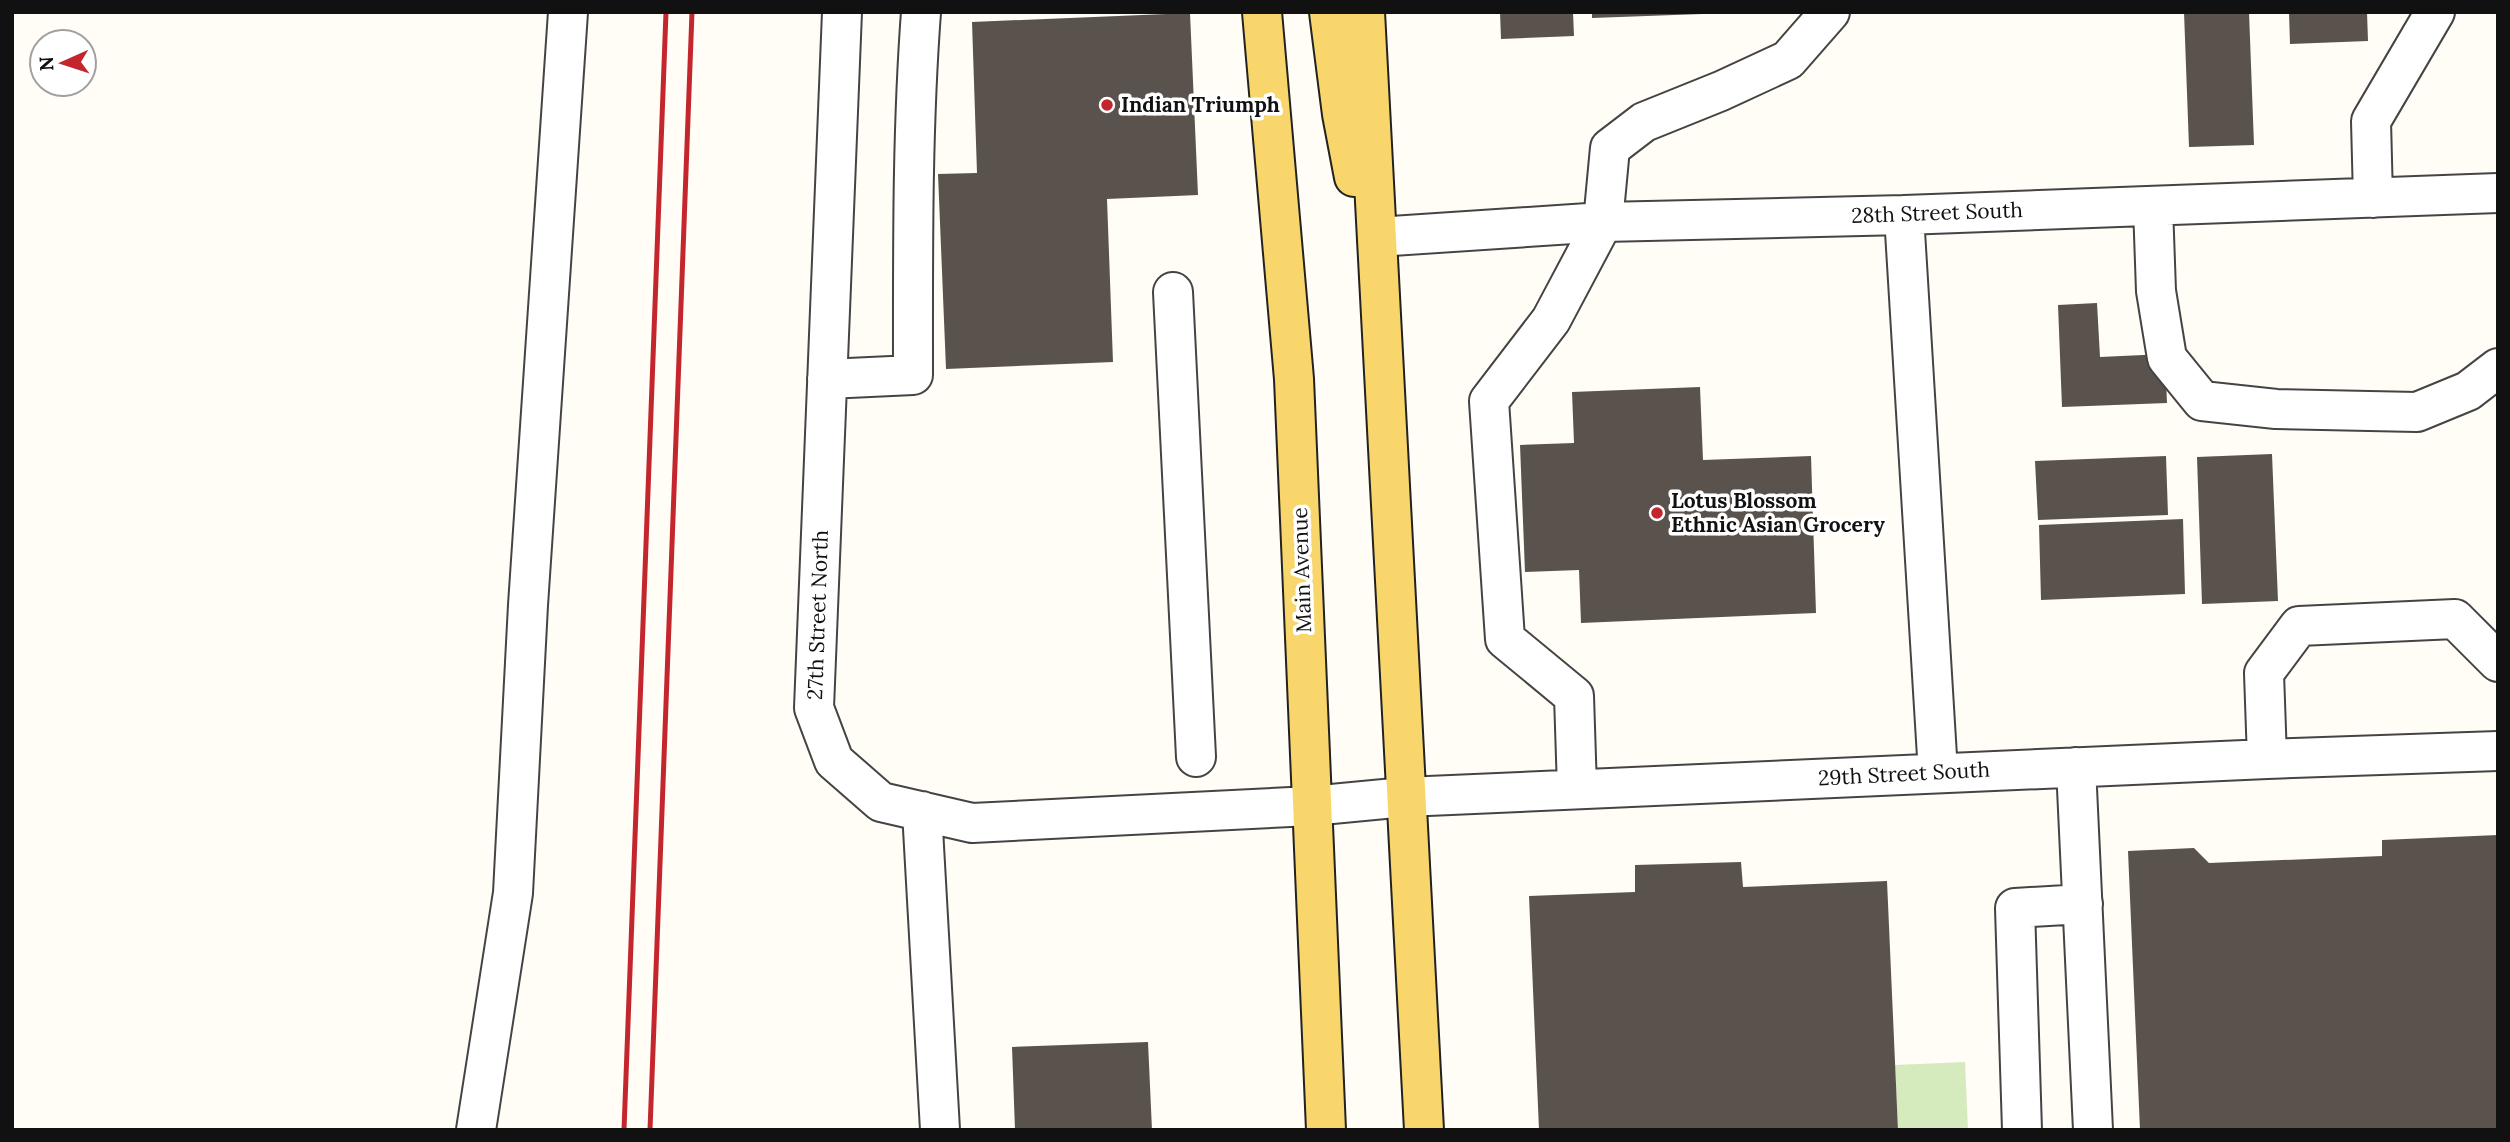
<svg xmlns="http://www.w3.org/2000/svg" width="2510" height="1142" viewBox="0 0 2510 1142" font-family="Lora,serif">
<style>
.green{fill:#d5ebbd}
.building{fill:#5a524d}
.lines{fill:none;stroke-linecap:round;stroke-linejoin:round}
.minor-casing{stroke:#444;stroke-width:42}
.major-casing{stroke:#222;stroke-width:42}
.minor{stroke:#fff;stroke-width:38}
.major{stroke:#f9d66b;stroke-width:38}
.rail{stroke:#c4262e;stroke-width:5}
.poi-dot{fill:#c4262e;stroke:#fff;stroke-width:2.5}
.labels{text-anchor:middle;stroke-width:7;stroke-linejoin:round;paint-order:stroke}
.poi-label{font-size:21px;font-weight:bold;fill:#111;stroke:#fff;text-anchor:start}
.street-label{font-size:21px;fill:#111;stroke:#fff}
</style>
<rect width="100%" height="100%" fill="#fffdf5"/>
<!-- green -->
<path class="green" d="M1965,1062L1968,1130H1898L1895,1065Z"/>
<!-- building -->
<path class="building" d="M1500,12H1573L1574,36L1501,39Z
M1592,12H1702V14L1592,18Z
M2184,12H2249L2254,145L2189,147Z
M2289,12H2367L2368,41L2290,44Z
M1190,13L1198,195L1107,199L1113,362L946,369L938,174L977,173L972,22Z
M2097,303L2100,357L2165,354L2167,403L2062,407L2058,305Z
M1700,387L1703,460L1811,456L1816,613L1581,623L1579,570L1525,572L1520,445L1574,443L1572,392Z
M2272,454L2278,601L2202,604L2197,457Z
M2166,456L2168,515L2038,520L2035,461Z
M2183,519L2185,594L2041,600L2039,525Z
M2498,835V1130H2140L2128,851L2194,848L2209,863L2382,856V840Z
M1741,862L1743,887L1887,881L1898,1130H1539L1529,896L1635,892V865Z
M1148,1042L1152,1130H1015L1012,1047Z"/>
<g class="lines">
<defs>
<path id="minor" d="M842,12L814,708L834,761L881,802L972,823L1311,806L1405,797L2267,759L2498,751
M2373,198L2371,121L2435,12
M2153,206L2156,291L2167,358L2202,401L2276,409L2417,412L2468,391L2498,368
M1904,215L1938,773
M1377,237L1603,222L1904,215L2498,193
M1173,292L1196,757
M827,379L913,375C913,254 912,133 921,12
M2267,759L2264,673L2299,626L2455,619L2498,662
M2076,767L2093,1130
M1577,789L1574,696L1505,639L1489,401L1551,320L1603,222L1610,148L1644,122L1721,91L1788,60L1830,12
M922,811L940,1130
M476,1130L513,893L528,605L568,12
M2022,1130L2015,908L2083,904"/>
<path id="major" d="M1262,12L1294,379L1326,1130
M1329,12L1342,114L1354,177
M1365,12L1424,1130"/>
</defs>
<!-- minor casing -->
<use href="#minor" class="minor-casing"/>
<!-- major casing -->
<use href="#major" class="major-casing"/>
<!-- minor -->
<use href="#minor" class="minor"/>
<!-- major -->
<use href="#major" class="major"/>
<!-- rail -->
<path class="rail" d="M624,1130L666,12
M650,1130L692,12"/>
</g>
<!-- markers -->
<g class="poi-dot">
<circle cx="1107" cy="105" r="7"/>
<circle cx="1657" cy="513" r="7"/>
</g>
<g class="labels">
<!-- poi labels -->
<g class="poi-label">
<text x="1121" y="112">Indian Triumph</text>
<text x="1671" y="508">Lotus Blossom<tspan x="1671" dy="24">Ethnic Asian Grocery</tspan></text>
</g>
<!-- street labels -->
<g class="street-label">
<text transform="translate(1937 213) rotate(-2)" y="7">28th Street South</text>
<text transform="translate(1302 570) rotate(-92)" y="7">Main Avenue</text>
<text transform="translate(818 615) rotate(-88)" y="7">27th Street North</text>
<text transform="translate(1904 774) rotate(-3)" y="7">29th Street South</text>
</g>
</g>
<!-- border -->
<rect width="2510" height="1142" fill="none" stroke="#111111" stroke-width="28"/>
<!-- north arrow -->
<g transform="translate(63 63) rotate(267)"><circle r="33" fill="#ffffff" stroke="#a0a0a0" stroke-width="2"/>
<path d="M0-5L12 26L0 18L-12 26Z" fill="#c4262e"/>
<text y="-10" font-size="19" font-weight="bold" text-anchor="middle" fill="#111111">N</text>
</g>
</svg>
